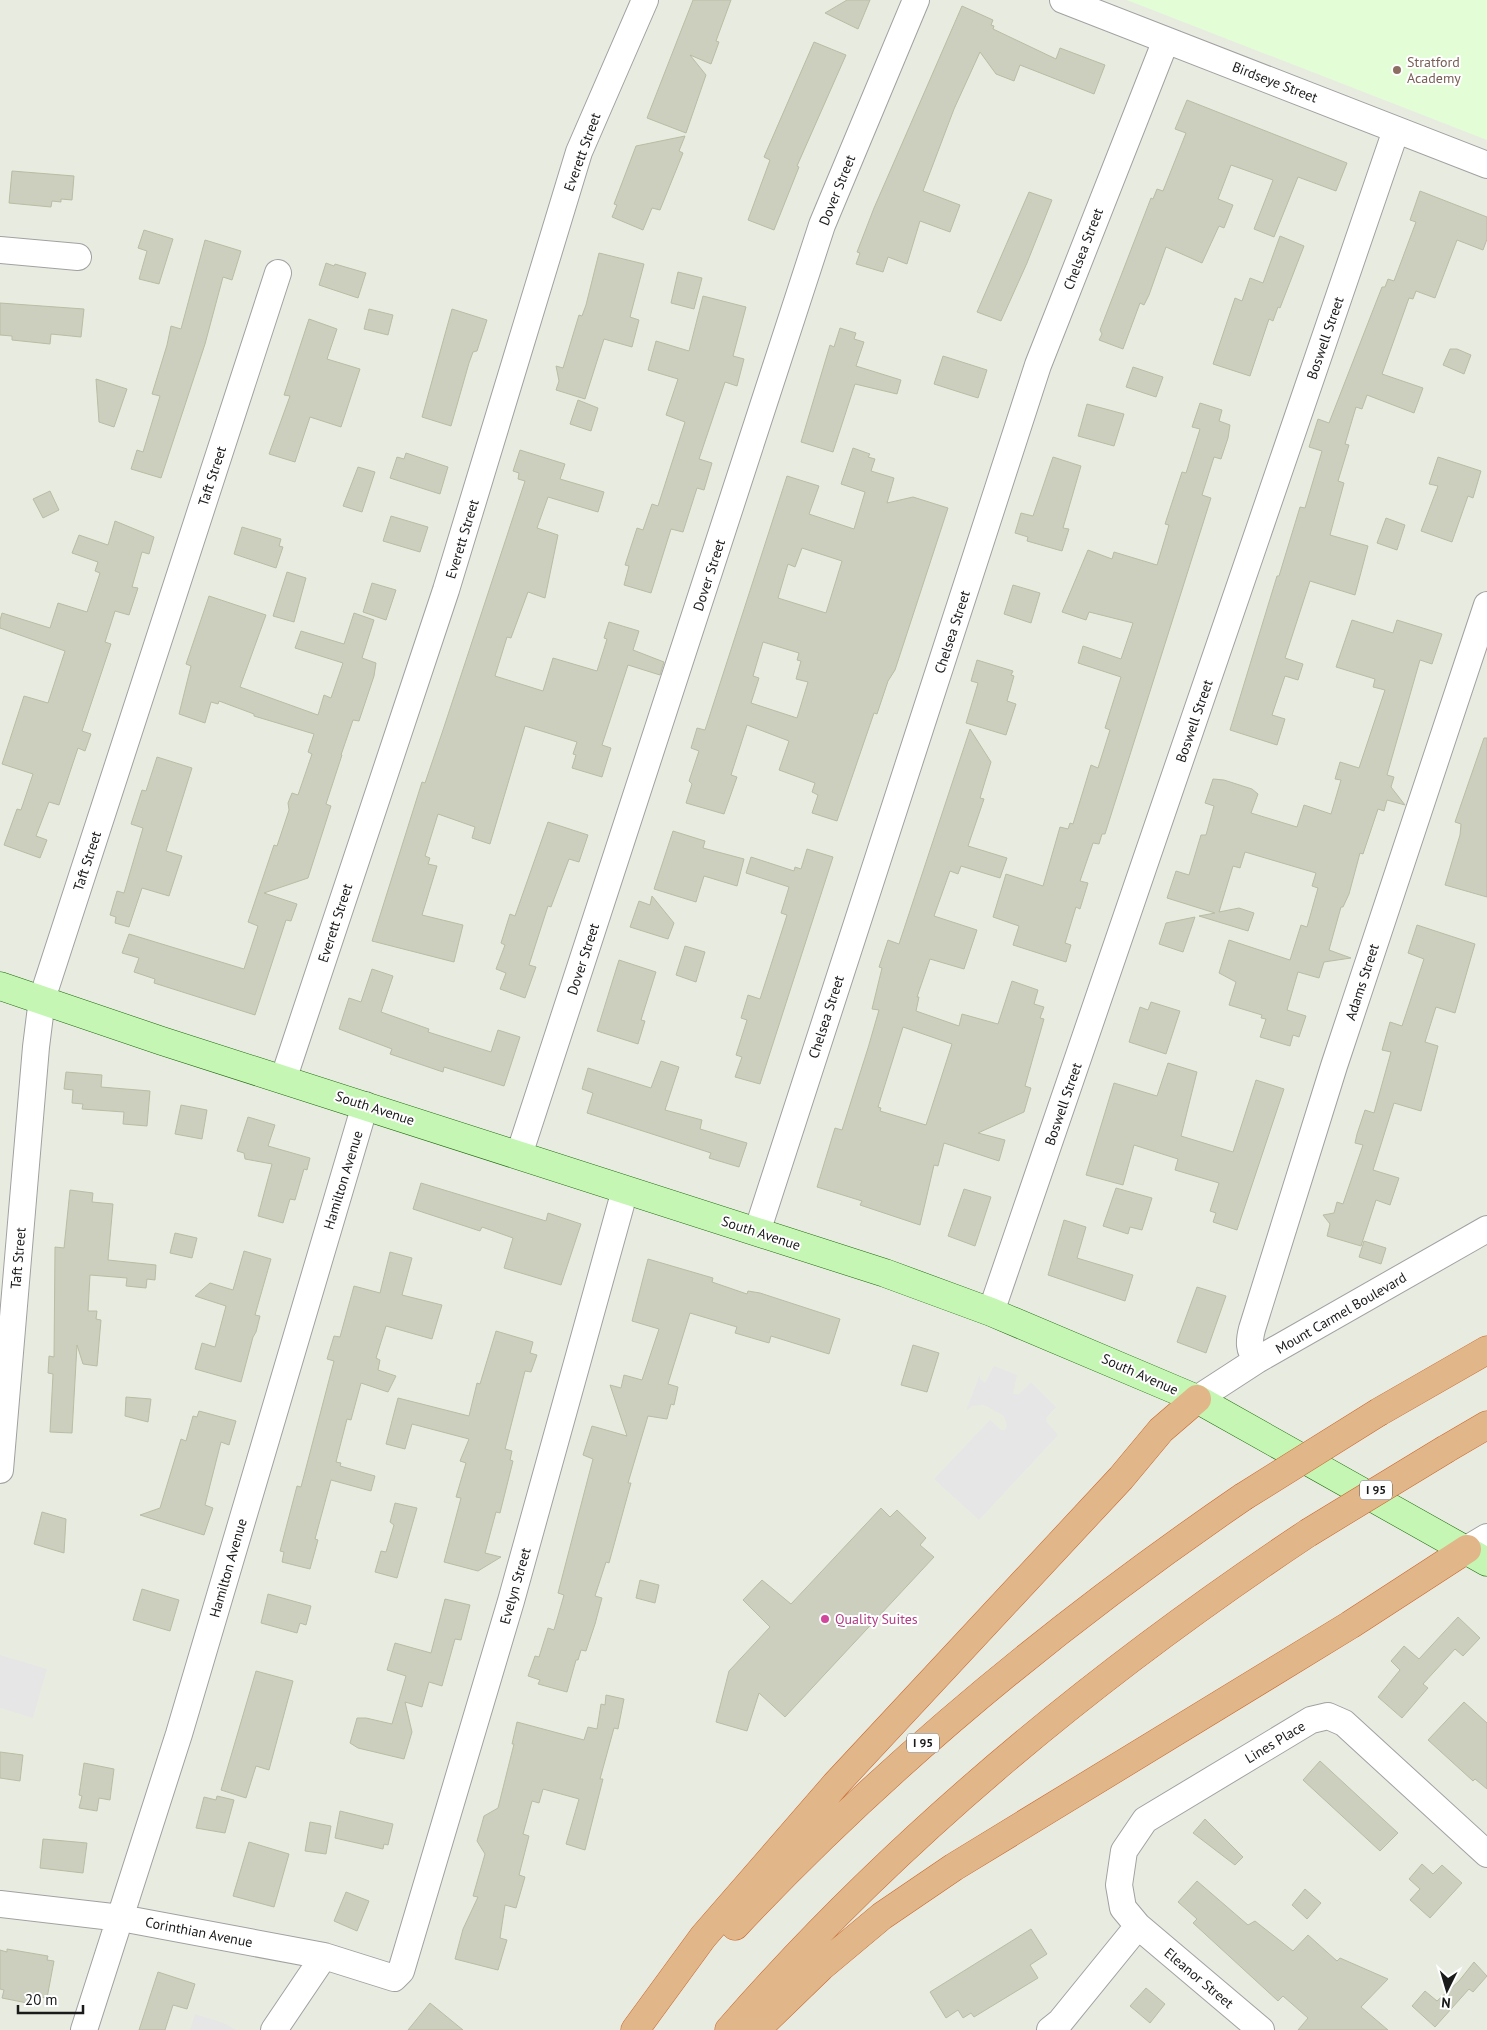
<svg xmlns="http://www.w3.org/2000/svg" width="1487" height="2030" viewBox="0 0 1487 2030" font-family="'PT Sans',sans-serif">
<style>
.education{fill:#e3fdd7}
.parking{fill:#e6e6e6}
.building{fill:#cccebe;stroke:#b9bda3;fill-rule:evenodd}
.lines{fill:none;stroke-linecap:round;stroke-linejoin:round}
.minor-casing{stroke:#a1a1a1;stroke-width:28}
.secondary-casing{stroke:#1c6a09;stroke-width:29}
.motorway-casing{stroke:#cc642a;stroke-width:29}
.minor{stroke:#fff;stroke-width:26}
.secondary{stroke:#c5f6b4;stroke-width:28}
.motorway{stroke:#e1b689;stroke-width:28}
.motorway-bridge-casing{stroke:#cc642a;stroke-width:29;stroke-linecap:butt}
.motorway-bridge{stroke:#e1b689;stroke-width:28}
.education-dot{fill:#8d6e63;stroke:#fff;stroke-width:2}
.hotel-dot{fill:#d1479c;stroke:#fff;stroke-width:2}
.labels{text-anchor:middle;stroke-width:4;stroke-linejoin:round;paint-order:stroke}
.shield{fill:#fff;stroke:#5f5f5f;stroke-width:1}
.shield-label{font-size:12px;font-weight:bold;fill:#1a1a1a}
.education-label{font-size:14px;fill:#785e54;stroke:#fff;text-anchor:start}
.street-label{font-size:14px;fill:#1a1a1a;stroke:#fff}
.hotel-label{font-size:14px;fill:#b23c85;stroke:#fff;text-anchor:start}
</style>
<rect width="100%" height="100%" fill="#e8ece0"/>
<!-- education -->
<path class="education" d="M1127,0H1487V140Z"/>
<!-- parking -->
<path class="parking" d="M994,1366L1017,1375L1013,1394H1019L1031,1382L1056,1407L1046,1418V1421L1058,1435L979,1520L934,1479L990,1420L1001,1430H1005L1007,1426L1004,1416L984,1405L972,1406L966,1411L980,1374V1379L985,1383Z
M0,1655L47,1669L33,1718L0,1708Z
M195,2014L224,2023L236,2030H190Z"/>
<!-- building -->
<path class="building" d="M693,0H731L716,41L719,42L711,64L690,55L706,75L686,133L647,118Z
M847,0H870L858,29L825,13Z
M962,6L993,20L991,25L994,26L993,29L1056,59L1060,48L1105,65L1094,94L1020,65L1014,81L996,74L980,52L954,109L923,191L960,205L950,232L920,221L907,264L888,257L883,272L856,264L860,253L857,252L874,208Z
M814,42L846,55L797,166L799,167L774,230L748,220L770,160L764,157Z
M1187,100L1347,163L1336,191L1298,177L1274,237L1254,229L1273,180L1231,165L1218,199L1233,205L1224,228L1219,226L1202,263L1166,247L1149,295L1144,305L1140,303L1123,349L1099,340L1102,334L1100,330L1151,198L1153,199L1157,189L1163,191L1186,133L1175,129Z
M685,136L679,151L683,153L660,210L652,208L643,230L612,217L617,205L614,204L636,146Z
M12,171L74,176L72,200L61,199V202L52,201L51,207L9,203Z
M1420,191L1487,217V239L1483,250L1457,240L1435,298L1416,291L1413,299L1409,298L1382,374L1423,388L1414,413L1367,395L1362,409L1356,407L1345,444L1349,445L1338,481L1344,483L1330,535L1368,546L1355,595L1310,581L1285,658L1303,664L1298,680L1285,676L1272,715L1285,719L1277,745L1230,730L1277,576H1279L1300,507L1305,508L1322,451L1309,447L1318,419L1329,423L1382,287H1385L1388,279L1394,281L1416,222L1410,220Z
M1029,192L1052,200L1027,263L1001,321L977,312Z
M144,230L173,239L159,284L139,279L147,251L138,248Z
M1280,236L1304,246L1280,308L1278,307L1273,321L1269,319L1250,376L1213,364L1235,298L1242,301L1250,278L1263,283Z
M205,240L241,251L232,280L223,277L205,344L161,478L131,469L137,450L143,452L160,396L152,394L167,345L171,326L181,329Z
M599,253L644,264L630,317L639,320L632,347L604,339L585,399L556,390L559,381L556,366L563,368L579,315L582,316L586,305Z
M326,263L334,266L335,264L366,273L358,298L319,285Z
M678,272L702,278L694,309L671,303Z
M703,296L746,307L733,356L744,359L737,386L725,382L699,459L712,463L704,490L697,488L683,532L671,529L651,593L624,585L629,566L625,565L637,528L643,530L652,504L658,506L685,422L666,415L678,379L648,370L656,341L689,351Z
M0,303L84,309L81,337L51,334L50,344L12,340V336L0,335Z
M369,309L393,315L388,335L364,329Z
M452,309L487,320L477,351L473,352L469,363L451,426L422,417Z
M309,319L337,329L327,359L360,369L341,427L310,417L295,462L269,454L290,396L284,395Z
M840,328L856,333L854,339L864,342L856,366L901,380L897,394L855,384L833,452L801,442L830,345L834,347Z
M1450,349H1457L1471,355L1464,374L1443,365Z
M943,356L987,370L978,398L934,384Z
M1133,367L1163,377L1156,397L1126,387Z
M96,379L127,389L114,427L99,422Z
M578,400L598,408L591,431L570,424Z
M1200,403L1222,410L1219,421L1230,425L1228,438L1221,459L1214,457L1202,495L1211,498L1105,834H1102L1099,844L1093,843L1080,881L1088,883L1080,909L1076,907L1065,943L1071,945L1066,962L1013,945L1019,926L993,917L1006,874L1043,886L1060,827L1068,829L1070,823L1073,824L1091,765L1098,768L1110,730L1105,728L1121,677L1078,663L1083,646L1121,659L1133,623L1089,612L1086,620L1062,612L1088,550L1112,559L1114,552L1157,565L1169,525L1165,524L1182,472L1186,473L1200,429L1192,427Z
M1087,404L1124,414L1114,446L1078,436Z
M853,448L870,454L868,457L875,459L871,471L894,478L887,503L913,497L948,508L895,670L888,681L877,714L874,713L837,821L812,813L818,795L812,792L815,783L779,770L789,741L747,725L731,775L737,777L724,814L686,803L692,784L689,781L699,751L691,748L697,728L705,730L787,476L819,486L809,514L854,529L865,492L841,484ZM802,548L842,561L826,613L778,598L788,564L795,567ZM763,642L799,653L797,660L801,661L796,679L808,682L797,718L751,703L759,678L753,676Z
M520,450L565,464L560,479L604,492L598,512L548,497L537,528L558,535L545,598L528,592L511,638L507,637L495,676L543,691L553,658L597,671L607,639L604,638L609,622L639,631L633,650L664,662L660,675L628,665L602,745L611,748L602,777L572,768L576,755L573,754L577,742L525,726L490,844L472,838L475,827L438,814L425,856L430,858L428,864L437,866L422,915L463,925L454,962L372,941L422,782L425,783L442,733L525,481L518,479L519,473L513,471Z
M406,453L448,467L440,494L390,478L397,457L404,459Z
M1053,457L1081,466L1063,528L1069,529L1062,551L1027,541L1028,537L1015,533L1021,513L1033,516Z
M1438,457L1481,471L1473,498L1468,496L1452,542L1421,531L1438,486L1429,484Z
M358,467L375,472L362,512L343,506Z
M50,491L59,510L43,518L33,499Z
M391,516L428,527L420,552L383,541Z
M1386,518L1405,525L1397,550L1377,543Z
M115,521L154,537L149,554L142,552L132,587L138,588L129,615L115,611L105,642L111,644L82,731L91,734L85,751L78,748L59,805L49,802L36,836L47,840L40,858L4,845L17,809L21,810L33,774L2,764L24,696L48,703L65,651L0,628V620L2,613L50,628L58,603L87,612L100,573L95,571L98,562L72,553L79,535L108,545Z
M242,527L281,539L279,546L283,547L276,568L234,554Z
M287,572L306,578L294,622L273,616Z
M372,583L396,590L386,620L363,612Z
M1013,585L1040,593L1031,623L1004,614Z
M209,596L266,615L240,687L318,715L324,695L331,698L343,663L295,648L301,631L344,644L354,613L374,620L362,658L376,663L374,676L359,721L353,720L341,755H342L326,804L331,806L308,878L264,893L297,904L291,921L286,920L255,1015L154,983L155,979L134,972L139,958L122,953L129,934L244,969L258,926L248,922L274,845L277,846L289,810L288,803L292,793L298,795L312,754L308,752L314,734L254,716V714L219,701L218,704L211,702L205,723L179,714L191,666L186,664Z
M1352,620L1393,633L1397,620L1442,634L1432,664L1420,660L1387,775L1394,777L1391,787L1405,805L1387,800L1384,811L1378,809L1363,854L1360,853L1349,894L1343,907H1341L1329,950L1351,958L1324,962L1319,978L1298,972L1287,1010L1306,1016L1299,1037L1293,1035L1290,1046L1260,1037L1266,1019L1261,1018L1262,1015L1229,1005L1236,982L1219,973L1229,940L1290,960L1301,925L1307,927L1318,888L1312,886L1316,873L1245,852L1240,868L1233,866L1219,912L1239,908L1254,913L1248,931L1199,916L1215,913L1167,898L1176,871L1189,875L1201,835H1206L1214,806L1205,803L1213,779L1224,780L1252,789L1258,794L1251,813L1297,827L1304,805L1331,814L1341,780L1335,779L1340,762L1359,768L1385,690L1373,687L1375,679L1336,667Z
M977,660L1013,671L1011,675L1014,676L1007,701L1016,704L1006,735L966,723L978,683L971,681Z
M970,729L991,762L980,798L984,799L968,846L1007,858L1000,878L961,866L958,874L950,871L934,916L977,930L964,969L930,959L917,997H919L916,1011L959,1026L962,1014L998,1024L1012,981L1038,990L1034,1004L1044,1007L1040,1018L1044,1019L1025,1086L1031,1088L1024,1112L978,1133L1005,1140L999,1161L944,1143L938,1166L934,1165L920,1225L860,1205L862,1201L817,1187L835,1128L842,1130L868,1048L879,1010L872,1009L882,968L879,967L888,940L899,944ZM903,1027L952,1044L926,1125L880,1111L881,1108L878,1107Z
M1484,738H1487V897L1445,885L1460,835L1461,824L1455,822Z
M157,757L192,768L166,851L182,856L169,896L142,888L129,927L115,923L116,917L110,915L117,891L124,893L143,828L131,824L142,790L146,791Z
M548,822L588,835L579,862L569,859L551,907L548,906L529,965L536,967L525,998L500,989L506,973L496,969L505,945L501,943L510,914L515,916Z
M673,831L705,841L703,848L744,859L737,886L704,876L696,902L654,889Z
M807,849L833,857L760,1084L735,1077L742,1057L736,1055L747,1020L741,1018L748,995L760,999L787,915L781,913L789,887L746,873L751,857L794,871L795,867L801,869Z
M652,896L674,923L668,939L630,927L639,901L650,905Z
M1195,917L1183,952L1159,944L1166,923Z
M1417,925L1475,944L1455,1013L1436,1007L1425,1042L1438,1046L1421,1111L1394,1103L1373,1170L1399,1178L1390,1205L1376,1200L1361,1246L1327,1236L1330,1224L1323,1215L1334,1213L1337,1202L1343,1204L1363,1145L1355,1143L1357,1134L1365,1110L1374,1113L1391,1052L1382,1050L1390,1022L1402,1026L1424,959L1408,953Z
M685,946L705,952L696,982L676,975Z
M619,960L656,972L641,1020L645,1021L638,1044L597,1031Z
M372,969L393,976L381,1012L429,1029L428,1032L491,1052L498,1030L520,1037L504,1086L444,1067L443,1072L390,1054L392,1049L339,1029L349,998L361,1002Z
M1151,1002L1180,1011L1166,1054L1129,1042L1140,1007L1148,1010Z
M661,1061L679,1067L665,1110L702,1120L700,1129L747,1143L739,1167L709,1158L711,1153L587,1113L593,1093L582,1089L588,1068L651,1088Z
M1168,1063L1197,1072L1181,1136L1233,1152L1256,1080L1284,1089L1237,1230L1213,1222L1216,1213L1210,1211L1219,1183L1175,1170L1178,1159L1134,1145L1123,1185L1086,1175L1114,1083L1157,1096Z
M66,1072L102,1075L101,1087L150,1091L147,1126L123,1124L124,1112L82,1109L83,1104L72,1103L73,1090L64,1089Z
M181,1105L207,1110L202,1139L175,1134Z
M248,1117L275,1125L268,1146L310,1158L307,1170L304,1169L295,1200L290,1199L283,1223L258,1216L272,1164L245,1159L244,1153L237,1151Z
M421,1183L546,1221L548,1213L581,1224L561,1285L504,1268L513,1238L482,1227L480,1231L413,1209Z
M1116,1188L1152,1198L1142,1230L1130,1227L1128,1234L1103,1226Z
M964,1189L991,1197L975,1246L948,1236Z
M70,1190L93,1193L92,1202L113,1204L108,1260L156,1265L155,1280L147,1279L146,1288L126,1286L127,1278L90,1275L88,1311H97L96,1319L101,1320L97,1366L83,1364L77,1345L72,1433L50,1432L53,1374L48,1373L49,1356L54,1357L55,1247L64,1248Z
M1064,1220L1086,1227L1077,1258L1133,1275L1125,1301L1048,1275Z
M175,1233L197,1238L192,1258L170,1253Z
M1364,1241L1386,1248L1381,1264L1359,1257Z
M244,1251L271,1259L255,1315L260,1316L256,1332L253,1337L241,1382L195,1369L202,1343L215,1347L226,1306L195,1296L210,1283L233,1290Z
M390,1252L412,1258L402,1295L442,1305L432,1339L386,1326L376,1358L380,1360L378,1370L396,1376L388,1392L361,1383L351,1420L347,1419L336,1462L341,1463L340,1466L375,1476L371,1491L331,1480L315,1539L318,1540L310,1569L282,1562L284,1552L280,1551L297,1486L301,1487L334,1361L327,1359L334,1336L340,1337L354,1286L380,1293Z
M648,1259L713,1278L712,1282L747,1294L748,1291L760,1293L840,1319L829,1354L771,1336L769,1343L735,1333L737,1327L690,1313L668,1384L678,1387L674,1405L671,1404L667,1419L648,1416L628,1483H631L609,1563L606,1562L595,1596L602,1598L595,1624L586,1651L581,1650L578,1660H576L567,1692L538,1684L540,1680L528,1676L535,1656L539,1657L548,1628L554,1630L564,1595L558,1593L593,1459L583,1455L592,1426L627,1436L610,1385L621,1388L624,1375L642,1380L659,1329L632,1321Z
M1197,1287L1226,1296L1206,1353L1177,1342Z
M496,1331L533,1342L530,1353L537,1355L531,1372L525,1371L505,1449L512,1451L510,1460L513,1461L500,1513L496,1512L485,1553L501,1557L478,1571L444,1562L461,1498L456,1497L466,1463L460,1461L469,1439L412,1424L405,1449L386,1444L398,1398L469,1416L477,1383L480,1384Z
M913,1345L939,1353L927,1392L901,1385Z
M126,1397L151,1399L148,1422L125,1416Z
M199,1411L236,1421L229,1445L221,1442L205,1505L213,1508L204,1535L140,1515L160,1508L181,1439L186,1441L193,1416L197,1417Z
M395,1503L417,1508L397,1578L375,1572L381,1551L386,1552L394,1525L390,1522Z
M881,1508L890,1517L897,1510L926,1538L920,1545L934,1557L785,1717L759,1693L747,1731L716,1722L729,1671L770,1627L743,1600L762,1580L791,1604Z
M42,1512L66,1519L64,1553L34,1544Z
M640,1580L659,1585L655,1603L636,1598Z
M142,1589L179,1600L170,1631L133,1620Z
M268,1594L311,1606L306,1625L300,1623L297,1633L261,1623Z
M445,1599L470,1605L461,1640L455,1639L442,1686L429,1682L422,1707L405,1702L412,1732L404,1759L358,1748L350,1743L357,1718H366L392,1724L406,1676L387,1670L395,1643L431,1653Z
M1458,1617L1480,1638L1463,1656L1455,1649L1423,1684L1428,1688L1402,1718L1378,1697L1400,1670L1391,1661L1404,1646L1419,1659Z
M256,1671L293,1681L269,1770L256,1766L246,1798L221,1790Z
M606,1695L624,1699L618,1729L614,1728L600,1779H603L585,1850L566,1844L579,1799L543,1789L539,1803L532,1801L523,1834L529,1836L519,1875L525,1877L516,1908L505,1905L500,1938L507,1940L498,1970L455,1959L463,1929L478,1897L473,1896L485,1854L477,1841L484,1816L498,1808L514,1744H512L517,1722L584,1740L588,1727L597,1729L601,1704L605,1705Z
M1464,1702L1487,1723V1789L1475,1779L1473,1781L1428,1740Z
M0,1752L23,1755L20,1781L0,1778Z
M1320,1761L1398,1833L1380,1851L1303,1780Z
M84,1763L114,1769L110,1800L99,1798L97,1811L79,1808L82,1796L79,1795Z
M217,1796L234,1800L225,1833L196,1828L204,1797L216,1800Z
M340,1811L393,1824L388,1845L384,1844L383,1849L335,1838Z
M1205,1819L1243,1857L1235,1865L1193,1833Z
M310,1822L331,1826L326,1854L305,1851Z
M43,1839L87,1843L83,1873L40,1868Z
M249,1842L289,1854L274,1907L233,1896Z
M1422,1864L1433,1874L1442,1865L1462,1883L1430,1918L1410,1900L1420,1889L1409,1879Z
M1197,1881L1248,1925L1255,1921L1293,1951L1308,1935L1337,1961L1340,1958L1388,1979L1361,2007L1388,2030H1298L1308,2018L1283,1996L1278,2001L1193,1923L1197,1919L1178,1902Z
M1305,1889L1321,1903L1307,1919L1292,1905Z
M346,1892L369,1901L357,1931L334,1921Z
M1031,1929L1047,1954L1030,1965L1038,1978L974,2017L971,2013L963,2018L958,2010L946,2018L930,1992Z
M7,1949L48,1956L47,1960L54,1961L47,1998L34,1996L32,2004L2,1998L4,1990L0,1989V1950L7,1952Z
M1474,1962L1487,1976L1473,1992L1469,1989L1435,2027L1412,2006L1425,1991L1437,2001L1459,1981Z
M158,1972L195,1984L187,2009L173,2005L165,2030H139Z
M1146,1988L1165,2004L1150,2023L1130,2006Z
M430,2003L463,2030H408Z"/>
<g class="lines">
<defs>
<path id="minor" d="M1063,0L1487,165
M0,250L78,257
M283,1080L446,590L579,152L645,0
M519,1155L822,225L916,0
M757,1232L1038,365L1166,40
M991,1312L1396,130
M1257,1360C1248,1350 1249,1341 1252,1329L1334,1066L1487,605
M1197,1399L1257,1360L1487,1229
M0,1470L36,1047L42,999L278,273
M1467,1549L1487,1537
M0,1904L121,1918L324,1956L394,1978L401,1971L511,1601L625,1190
M84,2030L179,1734L365,1105
M274,2030L324,1956
M1050,2030L1060,2022L1138,1926
M1261,2030L1138,1926L1123,1908L1119,1885L1124,1851L1145,1820L1311,1720L1328,1716L1344,1723L1487,1854"/>
<path id="secondary" d="M0,986L162,1041L885,1273L991,1312L1197,1399L1487,1562"/>
<path id="motorway" d="M1379,1412L1487,1350
M1446,1449L1487,1425
M735,1926C887,1764 1059,1623 1243,1497
M635,2030L703,1937L835,1785L1121,1478L1161,1430L1197,1399
M729,2030C897,1837 1096,1674 1308,1533
M756,2030L821,1967L882,1916L954,1867L1350,1625L1467,1549"/>
</defs>
<!-- minor casing -->
<use href="#minor" class="minor-casing"/>
<!-- secondary casing -->
<use href="#secondary" class="secondary-casing"/>
<!-- motorway casing -->
<use href="#motorway" class="motorway-casing"/>
<!-- minor -->
<use href="#minor" class="minor"/>
<!-- secondary -->
<use href="#secondary" class="secondary"/>
<!-- motorway -->
<use href="#motorway" class="motorway"/>
<defs>
<path id="motorway-bridge" d="M1243,1497L1379,1412
M1308,1533L1446,1449"/>
</defs>
<!-- motorway-bridge casing -->
<use href="#motorway-bridge" class="motorway-bridge-casing"/>
<!-- motorway-bridge -->
<use href="#motorway-bridge" class="motorway-bridge"/>
</g>
<!-- markers -->
<circle class="education-dot" cx="1397" cy="70" r="5"/>
<circle class="hotel-dot" cx="825" cy="1619" r="5"/>
<g class="labels">
<!-- shield labels -->
<g class="shield">
<rect x="1360" y="1480.5" width="32" height="19" rx="4"/>
<rect x="907" y="1733.5" width="32" height="19" rx="4"/>
</g>
<g class="shield-label">
<text x="1376" y="1494">I 95</text>
<text x="923" y="1747">I 95</text>
</g>
<!-- education labels -->
<g class="education-label">
<text x="1407" y="67">Stratford<tspan x="1407" dy="16">Academy</tspan></text>
</g>
<!-- street labels -->
<g class="street-label">
<text transform="translate(1275 82) rotate(21)" y="5">Birdseye Street</text>
<text transform="translate(582 152) rotate(-70)" y="5">Everett Street</text>
<text transform="translate(837 190) rotate(-68)" y="5">Dover Street</text>
<text transform="translate(1083 249) rotate(-69)" y="5">Chelsea Street</text>
<text transform="translate(1325 338) rotate(-71)" y="5">Boswell Street</text>
<text transform="translate(212 476) rotate(-72)" y="5">Taft Street</text>
<text transform="translate(462 539) rotate(-73)" y="5">Everett Street</text>
<text transform="translate(709 575) rotate(-72)" y="5">Dover Street</text>
<text transform="translate(952 632) rotate(-72)" y="5">Chelsea Street</text>
<text transform="translate(1194 721) rotate(-71)" y="5">Boswell Street</text>
<text transform="translate(87 861) rotate(-72)" y="5">Taft Street</text>
<text transform="translate(335 923) rotate(-72)" y="5">Everett Street</text>
<text transform="translate(583 959) rotate(-72)" y="5">Dover Street</text>
<text transform="translate(1362 982) rotate(-72)" y="5">Adams Street</text>
<text transform="translate(826 1017) rotate(-72)" y="5">Chelsea Street</text>
<text transform="translate(1063 1104) rotate(-71)" y="5">Boswell Street</text>
<text transform="translate(375 1108) rotate(18)" y="5">South Avenue</text>
<text transform="translate(343 1180) rotate(-73)" y="5">Hamilton Avenue</text>
<text transform="translate(761 1233) rotate(18)" y="5">South Avenue</text>
<text transform="translate(18 1258) rotate(-85)" y="5">Taft Street</text>
<text transform="translate(1341 1313) rotate(-30)" y="5">Mount Carmel Boulevard</text>
<text transform="translate(1140 1374) rotate(24)" y="5">South Avenue</text>
<text transform="translate(228 1568) rotate(-74)" y="5">Hamilton Avenue</text>
<text transform="translate(515 1586) rotate(-74)" y="5">Evelyn Street</text>
<text transform="translate(1275 1742) rotate(-31)" y="5">Lines Place</text>
<text transform="translate(199 1932) rotate(11)" y="5">Corinthian Avenue</text>
<text transform="translate(1199 1978) rotate(40)" y="5">Eleanor Street</text>
</g>
<!-- hotel labels -->
<g class="hotel-label">
<text x="835" y="1624">Quality Suites</text>
</g>
</g>
<!-- north arrow -->
<g transform="translate(1447 1990) rotate(185)" stroke="#ffffff" stroke-width="4" paint-order="stroke">
<path d="M0-4L9 19L0 12L-9 19Z" fill="#1a1a1a"/>
<text y="-8" font-size="14" font-weight="bold" text-anchor="middle" fill="#1a1a1a">N</text>
</g>
<!-- scale -->
<path d="M18 2005v8h65v-8" fill="none" stroke="#1a1a1a" stroke-width="2.5"/>
<text x="25" y="2005" font-size="15" fill="#1a1a1a" stroke="#ffffff" stroke-width="4" paint-order="stroke">20 m</text>
</svg>
